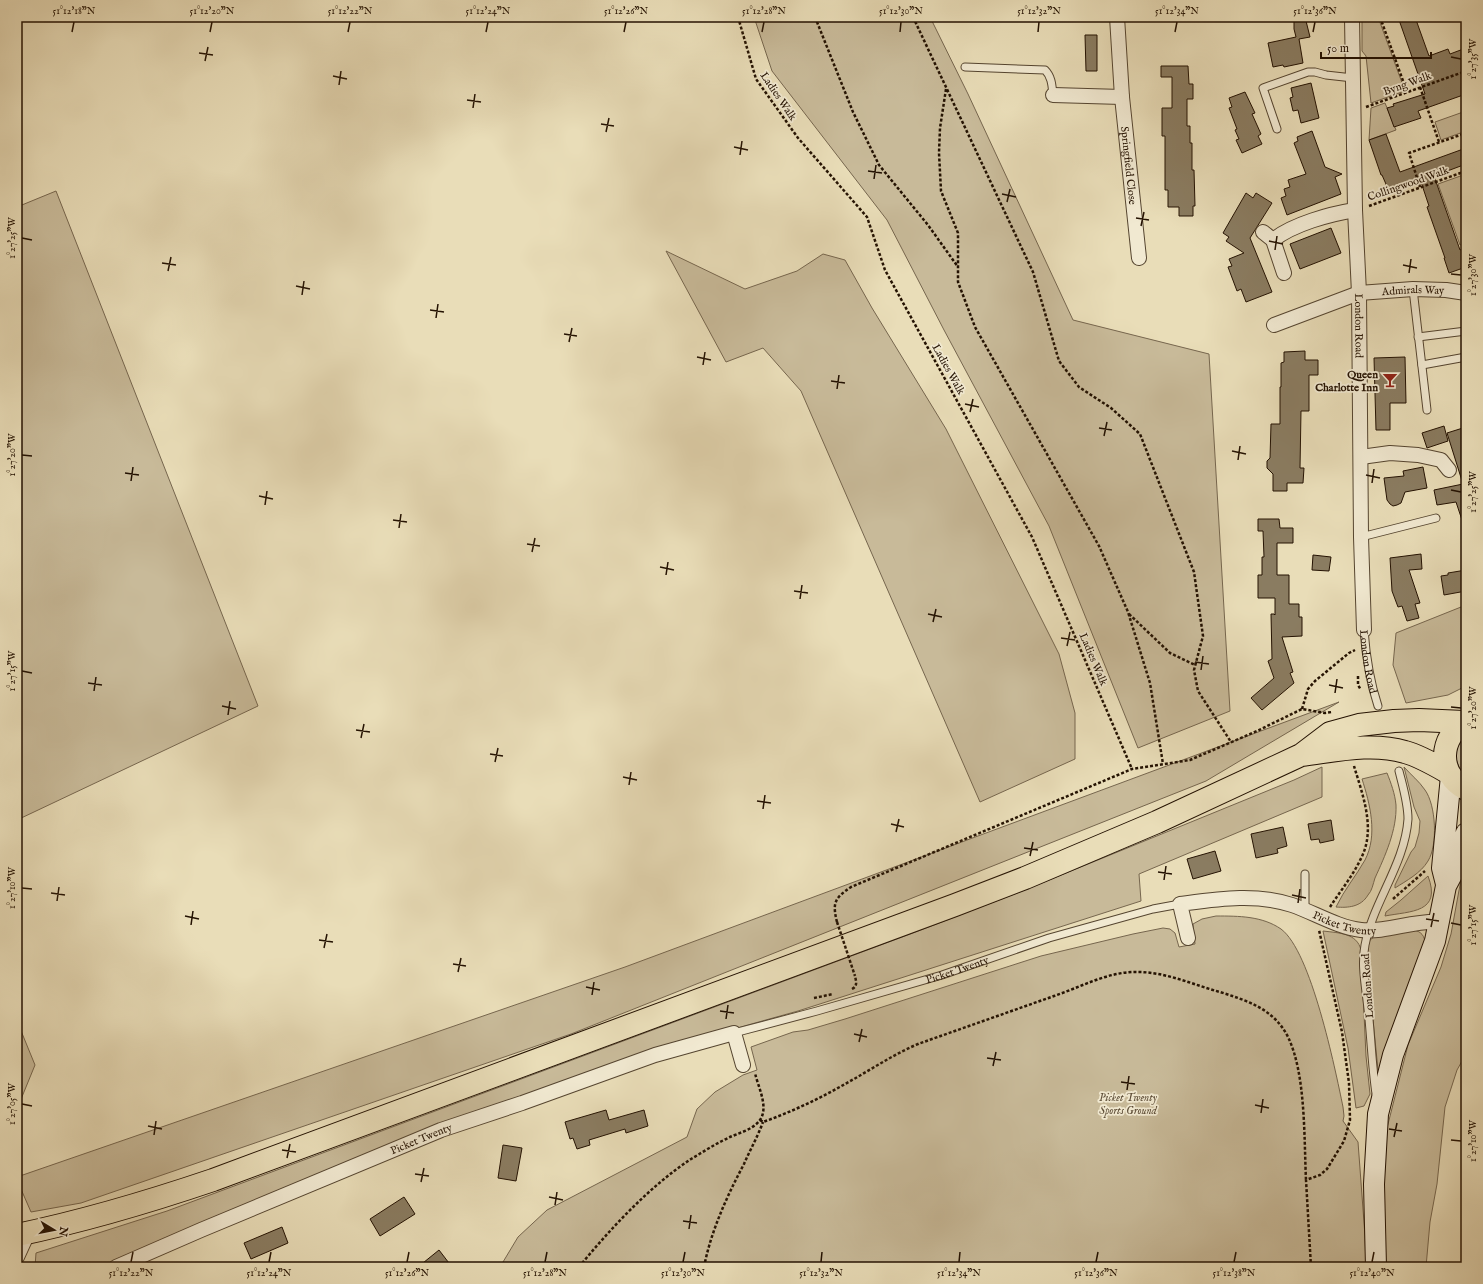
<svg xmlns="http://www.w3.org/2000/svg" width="1483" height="1284" viewBox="0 0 1483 1284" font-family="'IM FELL English',serif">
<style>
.green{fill:#c8ba99;stroke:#76664e}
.building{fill:#8a7c61;stroke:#241202}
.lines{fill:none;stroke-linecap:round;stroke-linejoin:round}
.lane-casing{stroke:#554530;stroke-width:9}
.street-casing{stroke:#554530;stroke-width:16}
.secondary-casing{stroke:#241202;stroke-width:22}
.primary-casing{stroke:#241202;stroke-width:24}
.path{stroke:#241202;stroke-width:2.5;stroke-dasharray:3 2;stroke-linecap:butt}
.lane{stroke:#f1e9d1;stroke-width:7}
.street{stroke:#f1e9d1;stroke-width:14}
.secondary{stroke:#f1e9d1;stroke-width:20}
.primary{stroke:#e9ddb8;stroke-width:22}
.path-bridge{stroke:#241202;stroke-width:2.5;stroke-dasharray:3 2;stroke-linecap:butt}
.ticks{fill:none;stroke:#241202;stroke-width:1.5}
.labels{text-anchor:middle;stroke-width:3.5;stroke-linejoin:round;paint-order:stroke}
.street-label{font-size:11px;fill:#241202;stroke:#f1e9d1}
.poi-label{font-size:11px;font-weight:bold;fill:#241202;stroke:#f1e9d1;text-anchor:end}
.park-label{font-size:11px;font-style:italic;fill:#5d4d37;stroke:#f1e9d1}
.neatline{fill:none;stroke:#241202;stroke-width:1.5}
.ticks-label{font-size:10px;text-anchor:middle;fill:#241202}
</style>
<rect width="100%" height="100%" fill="#e9ddb8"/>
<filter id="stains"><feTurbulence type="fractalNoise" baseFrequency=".005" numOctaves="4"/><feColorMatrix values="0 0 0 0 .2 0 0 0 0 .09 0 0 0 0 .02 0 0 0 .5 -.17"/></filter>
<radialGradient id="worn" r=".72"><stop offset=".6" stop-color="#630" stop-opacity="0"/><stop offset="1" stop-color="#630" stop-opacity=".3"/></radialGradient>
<!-- green -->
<path class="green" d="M754,17H930L968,94L1073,320L1209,354L1230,711L1138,748L1049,526L944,330L887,220L772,71Z
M1362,17H1378L1405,91L1371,103L1366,56L1362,51Z
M1385,103L1396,130L1369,140L1371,108Z
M1466,111V131L1441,140L1435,122Z
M1466,174V243L1460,245L1438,184Z
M56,191L258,706L17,820V207Z
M666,251L745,289L797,271L823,254L845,260L872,308L946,429L1059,654L1075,713V759L980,802L801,391L763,348L726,362Z
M1466,605V686L1448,695L1406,703L1393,665L1396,633Z
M1339,702L1206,781L571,1034L81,1203L31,1212L17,1180V1177L625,967Z
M1466,734V777C1454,763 1451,748 1466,734Z
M1322,767V797L1139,874L1141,901L798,1011L651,1052L295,1187L102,1267H35L36,1253L167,1211L913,933L1017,893L1294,780Z
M1404,767C1411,775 1419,781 1425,790C1436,805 1438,845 1428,861C1421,873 1406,881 1395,888V885L1411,852L1415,847L1419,833L1420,821L1414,807Z
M1387,773C1391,783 1395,794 1396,805C1397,830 1385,856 1375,878C1373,884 1372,891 1368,895C1361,907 1348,908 1336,907C1344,890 1356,876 1365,860C1378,835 1370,804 1362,779Z
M1466,860V1054L1457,1070L1445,1107L1437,1184L1430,1222L1426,1267H1385L1383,1226L1385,1136L1408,1045L1441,967L1451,934L1462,874Z
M1428,876C1442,913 1411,911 1385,916L1386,912L1401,900Z
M1216,916C1239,916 1262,916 1281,929C1311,951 1335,1068 1343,1107L1344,1116L1343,1121L1358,1142L1365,1236L1366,1267H500L518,1237L547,1210L687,1137L697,1109L715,1092L743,1075L757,1070L751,1047L793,1032L808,1030L845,1019L1041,956L1133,934L1163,928L1170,929L1175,933L1179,947L1195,944L1193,924L1202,919Z
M1413,930C1421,931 1425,936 1425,944L1380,1069L1378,1070L1369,979L1368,947L1370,940L1374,937Z
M1323,931C1339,933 1357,933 1361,950L1366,1056L1370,1094L1364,1106L1356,1108L1348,1048Z
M17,1021L35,1065L17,1109Z"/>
<!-- building -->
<path class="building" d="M1294,17H1305L1310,37L1299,39L1303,63L1284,67L1283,65L1273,67L1268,43L1296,37L1294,29Z
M1398,17H1415L1429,56L1448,49L1450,54L1466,48V94L1418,111L1421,118L1394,127L1387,108L1394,106L1393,104L1425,94Z
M1085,35H1097V71H1086Z
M1161,66H1188L1189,84H1193V99H1187V126H1190V143H1192V170H1194L1195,206H1193V216H1179V207H1168V190H1165V136H1162V108H1172V77H1161Z
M1311,83L1319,118L1301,123L1298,110L1293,111L1290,98L1293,97L1291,88Z
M1245,92L1255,113L1252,114L1261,134L1258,136L1262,144L1242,153L1236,140L1239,139L1235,130L1237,129L1229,108L1232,107L1229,98Z
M1312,131L1325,167L1342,174L1335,177L1341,194L1287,215L1281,198L1286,196L1284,189L1290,187L1288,180L1306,174L1294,143L1298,141L1297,137Z
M1386,134L1400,172L1466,148V164L1434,176L1460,250L1466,247V267L1449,273L1444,258H1445L1427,207L1429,206L1420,179L1389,191L1382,175H1381L1369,140Z
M1246,193L1253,198L1256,193L1272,203L1250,238L1272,292L1246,302L1241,289L1237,291L1228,267L1232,266L1229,259L1244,253L1226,241L1229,237L1223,233Z
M1331,228L1341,253L1300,269L1290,244Z
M1305,351V360H1318V375H1309V411H1301L1300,468H1304L1303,483H1287V491H1273V474L1267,468V461L1270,458L1271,424H1280V387H1281V363L1284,362V352Z
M1405,357L1406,403H1390V430H1376L1374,358Z
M1444,426L1448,441L1427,448L1422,433Z
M1466,427V525L1464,526L1456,502L1437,505L1434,490L1463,484L1447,433Z
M1423,467L1427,488L1405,492L1401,503L1397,505L1393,506L1390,504L1387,500L1384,478L1404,476L1403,471Z
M1258,519H1279L1280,528H1293V543H1277V575H1289V604H1299V617H1302V636L1282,637L1293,672L1290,673L1294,683L1262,710L1251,698L1274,678L1268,661L1272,659L1271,614H1274L1275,615V598H1258V575H1262V557H1264L1263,531H1258Z
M1421,554L1422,569L1409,570L1420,603L1415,604L1419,618L1407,621L1402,606L1398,607L1392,591L1390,558Z
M1313,555L1331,557L1329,571L1312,570Z
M1466,570V591L1444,595L1441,576L1448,575V573Z
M1331,820L1334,840L1320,843L1319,839L1311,840L1308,824Z
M1283,827L1287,846L1277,849L1278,853L1256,858L1251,834Z
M1215,851L1221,871L1193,879L1187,859Z
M606,1110L609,1120L644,1110L648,1126L626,1133L625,1129L589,1140L590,1145L577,1149L573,1138L570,1139L565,1122Z
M503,1145L522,1148L516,1181L498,1178Z
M404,1197L415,1214L380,1236L370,1219Z
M282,1227L288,1243L251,1259L244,1243Z
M439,1250L452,1267H418Z"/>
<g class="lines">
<defs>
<g id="lane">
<path d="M965,67L1045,70C1052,77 1052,86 1053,95"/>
<path d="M1277,129L1263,88L1308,72H1315L1326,75L1353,78"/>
<path d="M1413,289L1427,410"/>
<path d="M1418,337L1466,331"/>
<path d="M1422,365L1466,357"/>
<path d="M1361,537L1436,518"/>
<path id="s1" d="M1364,630C1366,657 1369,679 1378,706"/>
<path d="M1305,874V910"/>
<path id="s2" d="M734,1033L817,1011L942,975L1049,938L1153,909L1180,904"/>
<path d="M1376,1094C1372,1066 1371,1037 1368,1009C1366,988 1361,966 1365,945C1373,902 1405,864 1408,819C1408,803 1403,787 1399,771"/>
</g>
<g id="street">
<path id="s3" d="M1117,17L1122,97L1139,258"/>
<path id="s4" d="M1352,17L1355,210L1359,293L1361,537L1364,630"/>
<path d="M1053,95L1122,97"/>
<path d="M1263,232L1273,240L1284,273"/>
<path d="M1273,240C1293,224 1330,214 1355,210"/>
<path id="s5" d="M1274,325L1359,293L1413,289L1446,290L1466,293"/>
<path d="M1361,457L1390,453L1418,455L1441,460L1449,470"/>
<path id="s6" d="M1188,938L1180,904C1218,899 1255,893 1292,905C1315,913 1337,927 1361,930C1386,933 1413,920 1440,922"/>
<path d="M17,1257L28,1233"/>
<path id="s7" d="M116,1267L201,1230L441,1130L522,1103L655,1055L734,1033L743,1065"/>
</g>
<path id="secondary" d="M1446,884L1442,868L1451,776
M1376,1267L1374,1184L1378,1114L1393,1055L1435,941L1446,886L1455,869L1460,848L1466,833"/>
<path id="primary" d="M1466,721C1439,737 1437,774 1466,789
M1301,755C1335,751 1371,742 1405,752C1420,756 1435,765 1449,773
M17,1235C84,1221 148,1202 213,1180L955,905L1025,878L1157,822L1301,755L1330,733L1359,725L1394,721L1419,720L1464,722"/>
</defs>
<!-- lane casing -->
<use href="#lane" class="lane-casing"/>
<!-- street casing -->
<use href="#street" class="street-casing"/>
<!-- secondary casing -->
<use href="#secondary" class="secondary-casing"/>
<!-- primary casing -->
<use href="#primary" class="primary-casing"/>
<!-- path -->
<path class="path" d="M738,17L756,79L798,138L867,217L885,270L1032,537L1132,769
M815,17L853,112L879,165L928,225L958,267
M913,17L1033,272L1059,361L1079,387L1111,408L1140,434L1194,572L1203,636L1194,670L1198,691L1231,742
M1380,17L1407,92
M1420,87L1439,142
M946,89L940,128L939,153L941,191L958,233V282L975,327L1099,546L1128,612L1150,683L1163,764
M1366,107L1466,71
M1420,187L1409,153L1466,133
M1369,206L1466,171
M1129,614L1170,653L1195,665
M1358,676V685L1361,690
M1302,709L1308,689L1315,681L1349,653L1355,650
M1393,899L1425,871
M1330,907C1341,890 1355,873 1363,854C1375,826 1362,793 1354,766
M837,922C832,902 835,898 851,887L1132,769L1190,760L1257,731L1302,709L1325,713L1332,712
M852,989C858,986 856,981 855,976
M814,998L833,994
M760,1120L763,1122C791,1112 819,1099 845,1084C869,1071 892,1055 918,1044C963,1028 1009,1012 1054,996C1081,987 1109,971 1138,972C1166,972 1194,985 1220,992C1248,1001 1274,1009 1288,1037C1306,1074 1304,1139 1306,1180
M579,1267C610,1229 650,1186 691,1159C703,1152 715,1144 728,1138C738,1133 753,1130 760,1120C769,1107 758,1087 755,1073
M704,1267C711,1231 727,1196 744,1164C750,1150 758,1136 763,1122
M1311,1267L1306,1180L1320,1175L1327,1169L1344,1141L1350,1120L1349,1083L1342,1032L1319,930"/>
<!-- lane -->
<use href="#lane" class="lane"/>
<!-- street -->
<use href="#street" class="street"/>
<!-- secondary -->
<use href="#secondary" class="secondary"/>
<!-- primary -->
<use href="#primary" class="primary"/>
<!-- path-bridge -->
<path class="path-bridge" d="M837,922L855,976"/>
</g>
<!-- ticks -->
<path class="ticks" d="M72,32L74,22M210,32L212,22M348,32L350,22M486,32L488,22M624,32L626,22M762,32L764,22M900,32L901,22M1038,32L1039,22M1175,32L1177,22M1313,32L1315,22M199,53L213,55M1451,57L1461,59M205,61L208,47M333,76L347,79M339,85L341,71M467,100L481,102M473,108L475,94M601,124L614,126M606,132L609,118M734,147L748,150M740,155L742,141M868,171L882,173M874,179L876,165M1002,194L1016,197M1007,202L1010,189M1136,218L1149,220M1141,226L1144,212M22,238L32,240M1269,241L1283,244M1275,250L1277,236M162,263L176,265M1403,265L1417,268M168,271L171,257M1409,273L1411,259M1451,274L1461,275M296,286L310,289M302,295L304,281M430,310L444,312M436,318L438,304M564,334L577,336M569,342L572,328M697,357L711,360M703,365L705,352M831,381L845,383M837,389L839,375M965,404L979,407M970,412L973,399M1099,428L1112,430M1104,436L1107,422M1232,451L1246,454M22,455L32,456M1238,460L1240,446M125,473L139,475M1366,475L1380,478M131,481L133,467M1372,483L1374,469M1451,490L1461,492M259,496L273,499M265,505L267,491M393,520L407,522M399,528L401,514M527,544L540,546M532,552L535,538M660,567L674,570M666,575L668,562M794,591L808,593M800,599L802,585M928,614L942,617M933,622L936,609M1061,638L1075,640M1067,646L1070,632M1195,662L1209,664M1201,670L1203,656M22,671L32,673M88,683L102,685M1329,685L1343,688M94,691L96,677M1335,693L1337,679M222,706L236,709M1451,707L1461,708M228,715L230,701M356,730L370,732M361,738L364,724M490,754L503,756M495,762L498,748M623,777L637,780M629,785L631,772M757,801L771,803M763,809L765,795M891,824L904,827M896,832L899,819M1024,848L1038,850M1030,856L1033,842M1158,872L1172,874M1164,880L1166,866M22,888L32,889M51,893L65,895M1292,895L1306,898M57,901L59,887M1298,903L1300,889M185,916L199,919M1426,919L1439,921M1451,923L1461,925M191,925L193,911M1431,927L1434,913M319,940L333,942M324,948L327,934M453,964L466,966M458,972L461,958M586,987L600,990M592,995L594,982M720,1011L734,1013M726,1019L728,1005M854,1034L867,1037M859,1042L862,1029M987,1058L1001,1060M993,1066L996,1052M1121,1082L1135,1084M1127,1090L1129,1076M22,1104L32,1106M1255,1105L1269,1108M1261,1113L1263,1099M148,1126L162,1129M1389,1129L1402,1131M154,1135L156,1121M1394,1137L1397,1123M1451,1140L1461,1141M282,1150L296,1152M287,1158L290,1144M415,1174L429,1176M421,1182L424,1168M549,1197L563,1200M555,1205L557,1192M683,1221L697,1223M689,1229L691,1215M131,1262L133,1252M269,1262L271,1252M407,1262L409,1252M545,1262L547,1252M683,1262L685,1252M821,1262L822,1252M959,1262L960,1252M1096,1262L1098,1252M1234,1262L1236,1252M1372,1262L1374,1252"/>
<!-- icons -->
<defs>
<symbol id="bar-bare" viewBox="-9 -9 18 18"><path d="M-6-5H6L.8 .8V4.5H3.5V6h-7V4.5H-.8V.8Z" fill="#8f2418" stroke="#f1e9d1" stroke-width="2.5" paint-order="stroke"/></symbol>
</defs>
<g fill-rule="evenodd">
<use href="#bar-bare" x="1379" y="369" width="22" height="22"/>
</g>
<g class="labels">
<!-- street labels -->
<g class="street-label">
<text transform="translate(1407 83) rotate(-20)" y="4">Byng Walk</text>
<text transform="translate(779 96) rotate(56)" y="4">Ladies Walk</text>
<text dy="4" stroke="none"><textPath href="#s3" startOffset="149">Springfield Close</textPath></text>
<text transform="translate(1408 183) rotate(-19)" y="4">Collingwood Walk</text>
<text dy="4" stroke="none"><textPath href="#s5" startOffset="145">Admirals Way</textPath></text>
<text dy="4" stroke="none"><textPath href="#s4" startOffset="309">London Road</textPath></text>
<text transform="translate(949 369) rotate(61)" y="4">Ladies Walk</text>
<text transform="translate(1094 659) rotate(67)" y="4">Ladies Walk</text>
<text dy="4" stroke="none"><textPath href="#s1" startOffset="32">London Road</textPath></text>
<text dy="4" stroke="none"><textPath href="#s6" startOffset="204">Picket Twenty</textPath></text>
<text dy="4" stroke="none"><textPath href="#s2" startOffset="232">Picket Twenty</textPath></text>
<text transform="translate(1367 986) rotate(-94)" y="4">London Road</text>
<text dy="4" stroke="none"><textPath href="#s7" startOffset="331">Picket Twenty</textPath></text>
</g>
<!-- poi labels -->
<g class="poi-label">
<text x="1378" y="378">Queen<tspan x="1378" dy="13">Charlotte Inn</tspan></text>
</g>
<!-- park labels -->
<g class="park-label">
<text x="1128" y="1101">Picket Twenty<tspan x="1128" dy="13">Sports Ground</tspan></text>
</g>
</g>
<!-- margin -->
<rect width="1483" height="1284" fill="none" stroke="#e9ddb8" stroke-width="44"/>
<!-- north arrow -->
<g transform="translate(54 1230) rotate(100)" stroke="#f1e9d1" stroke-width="3" paint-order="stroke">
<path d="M0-3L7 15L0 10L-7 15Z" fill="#241202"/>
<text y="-6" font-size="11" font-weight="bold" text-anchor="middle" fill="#241202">N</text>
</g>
<!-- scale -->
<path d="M1321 52v6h110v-6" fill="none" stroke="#241202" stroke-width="2"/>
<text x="1327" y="52" font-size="12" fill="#241202" stroke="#f1e9d1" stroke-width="3" paint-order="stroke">50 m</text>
<rect x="22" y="22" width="1439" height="1240" class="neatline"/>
<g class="ticks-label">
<text x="74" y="14">51°12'18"N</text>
<text x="212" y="14">51°12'20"N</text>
<text x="350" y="14">51°12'22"N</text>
<text x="488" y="14">51°12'24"N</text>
<text x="626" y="14">51°12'26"N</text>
<text x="764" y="14">51°12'28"N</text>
<text x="901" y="14">51°12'30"N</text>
<text x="1039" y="14">51°12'32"N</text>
<text x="1177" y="14">51°12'34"N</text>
<text x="1315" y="14">51°12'36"N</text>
<text transform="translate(1472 59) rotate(-90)" y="4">1°27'35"W</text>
<text transform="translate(11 238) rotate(-90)" y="4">1°27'25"W</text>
<text transform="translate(1472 275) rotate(-90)" y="4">1°27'30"W</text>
<text transform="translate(11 455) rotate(-90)" y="4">1°27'20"W</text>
<text transform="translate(1472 492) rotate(-90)" y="4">1°27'25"W</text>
<text transform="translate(11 671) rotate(-90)" y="4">1°27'15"W</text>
<text transform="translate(1472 708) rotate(-90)" y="4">1°27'20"W</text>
<text transform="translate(11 888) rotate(-90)" y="4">1°27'10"W</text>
<text transform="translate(1472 925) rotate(-90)" y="4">1°27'15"W</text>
<text transform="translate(11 1104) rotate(-90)" y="4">1°27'05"W</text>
<text transform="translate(1472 1141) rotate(-90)" y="4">1°27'10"W</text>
<text x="131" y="1276">51°12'22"N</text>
<text x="269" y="1276">51°12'24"N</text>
<text x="407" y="1276">51°12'26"N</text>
<text x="545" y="1276">51°12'28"N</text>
<text x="683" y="1276">51°12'30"N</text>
<text x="821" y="1276">51°12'32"N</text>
<text x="959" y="1276">51°12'34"N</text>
<text x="1096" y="1276">51°12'36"N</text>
<text x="1234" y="1276">51°12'38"N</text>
<text x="1372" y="1276">51°12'40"N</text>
</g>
<rect width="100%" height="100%" filter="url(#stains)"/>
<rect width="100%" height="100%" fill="url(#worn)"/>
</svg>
